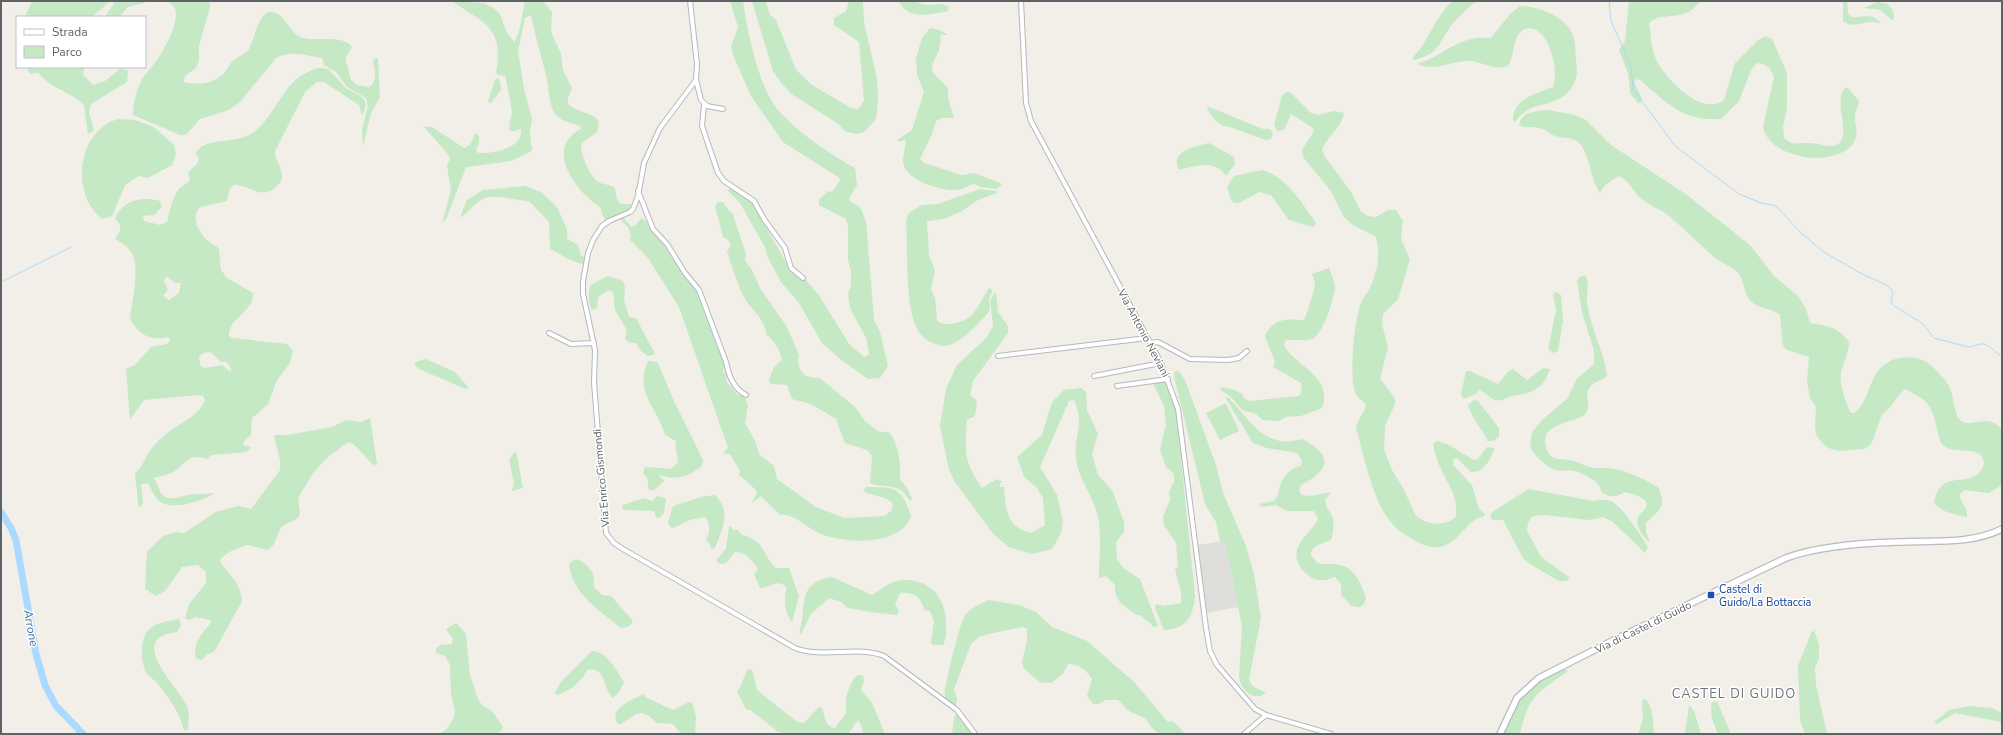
<svg xmlns="http://www.w3.org/2000/svg" width="2003" height="735" viewBox="0 0 2003 735" font-family="'Nunito Sans',sans-serif">
<style>
.industrial{fill:#e0deda}
.green{fill:#c5e8c5;fill-rule:evenodd}
.lines{fill:none;stroke-linecap:round;stroke-linejoin:round}
.stream{stroke:#aadaff;stroke-width:1}
.river{stroke:#aadaff;stroke-width:7}
.street-casing{stroke:#b5b8bc;stroke-width:6}
.secondary-casing{stroke:#b6babf;stroke-width:8}
.street{stroke:#fff;stroke-width:4}
.secondary{stroke:#fff;stroke-width:5.5}
.transit-dot{fill:#1a4fb4;stroke:#fff;stroke-width:1.5}
.labels{text-anchor:middle;stroke-width:3;stroke-linejoin:round;paint-order:stroke}
.street-label{font-size:11px;fill:#5f6368;stroke:#fff}
.transit-label{font-size:11px;fill:#164399;stroke:#fff;text-anchor:start}
.water-label{font-size:12px;font-style:italic;fill:#4174aa;stroke:#fff}
.quarter-label{font-size:13px;letter-spacing:1px;fill:#70757a;stroke:#fff}
</style>
<rect width="100%" height="100%" fill="#f1efe8"/>
<!-- industrial -->
<path class="industrial" d="M1225,541L1238,607L1207,613L1198,545Z"/>
<!-- green -->
<path class="green" d="M32,1H110L92,17H25Z
M113,1H151L128,7L119,17H105L114,3Z
M167,1H209L210,7L199,46V60L196,68L186,75L183,82C198,85 214,85 225,72C228,68 230,63 234,60C239,56 245,55 249,49C254,41 259,11 271,12C289,14 288,38 309,39C321,40 345,36 352,47L346,57V61L351,80L357,85L369,87C378,81 375,70 373,61L376,58L378,59L380,97L371,113L363,147L362,130L368,106L366,98L347,87L336,72L324,65L322,58C306,55 290,50 276,58L240,102L229,110L200,119L186,135H180L133,115C133,104 137,89 142,79C146,72 153,66 157,60C166,46 181,21 174,6Z
M452,1L484,3L495,9L500,14L506,31L514,42L519,32L525,1H543L552,12L551,32L561,54L563,70L572,88L568,98V104C576,112 596,113 599,122L597,132L581,144C581,155 588,173 597,181C602,185 610,184 615,188L617,199L620,204H631V209L606,221L601,212V208C575,191 543,148 582,128C574,122 564,123 557,116C548,106 549,87 546,75C541,55 535,35 531,15L525,18L518,51L524,89L532,119L530,132L532,149L530,152L511,161L466,167L447,217L442,224L451,190L447,166L450,159L448,154L423,126L432,127L464,148L470,145L476,133L479,136V143L476,149L478,153C493,154 524,148 521,129L514,131H510C508,124 511,120 512,113C512,110 506,77 505,76L498,75L496,72C504,26 484,24 452,1Z
M730,1H743C747,29 758,83 775,106C791,128 831,155 855,168L857,185L849,198L851,202L860,207L866,221L874,320L880,332L888,366L880,378L868,379L840,359L822,343L799,303L781,282L767,256L766,249L740,203L728,191L730,187L751,200L787,264L800,273L820,297L849,344L864,357L869,355L867,340L850,308L848,293L851,286V271L848,260V226L846,219L819,205V200L828,191L832,192L841,179L783,142L751,96L733,55L731,47L738,27Z
M752,1H766L770,15L776,20L796,70L812,85L851,108L858,109L864,101L859,42L834,25V18L846,11L849,1H863L864,22L877,79L878,100L876,119L864,132L856,134L845,131L837,123L793,95L781,83L773,71Z
M899,1H916C927,10 940,0 949,7L948,11C931,14 908,21 899,1Z
M1453,1H1476C1468,8 1460,15 1453,23C1437,44 1443,51 1415,60L1412,58C1430,41 1434,17 1453,1Z
M1629,1H1700C1685,24 1663,10 1649,23C1651,34 1651,47 1655,57C1662,76 1702,118 1724,100L1735,63L1758,40L1765,36L1772,39L1787,73V108L1783,127L1784,138C1792,146 1798,143 1809,143C1817,143 1828,147 1833,146C1857,142 1829,97 1847,87L1859,101C1859,106 1855,111 1855,115C1854,124 1859,132 1855,140C1841,169 1770,161 1763,127L1774,77C1771,68 1767,64 1757,63L1751,70L1739,101L1721,119C1681,121 1669,104 1640,80L1636,79L1634,82L1642,98L1641,103H1638L1630,93L1628,73L1619,50L1625,41Z
M1843,1H1847L1848,13L1851,17C1864,18 1871,12 1881,23C1878,23 1875,22 1872,22C1861,22 1853,29 1843,21Z
M1878,2L1887,4L1893,10L1894,18L1892,20L1880,10L1864,8Z
M1520,6C1538,7 1563,15 1572,33C1576,40 1575,51 1576,60C1578,73 1577,83 1567,93C1551,109 1531,99 1515,122L1513,120C1513,99 1537,93 1553,87C1560,71 1548,22 1525,29C1512,34 1515,55 1509,64C1503,73 1480,62 1471,61C1452,60 1436,72 1417,64C1446,55 1457,35 1491,38L1511,13Z
M932,28L942,31L947,35H941L939,50L932,65V70L935,75L948,88V98L954,118H942L936,121L932,134L920,159L924,163L962,175L974,173L1000,183L1002,185L997,189L981,187L974,184C968,186 962,189 956,190C940,191 904,180 903,161C903,155 905,148 906,143L905,140L899,142L897,140L912,130L924,92L917,75L916,58L922,38L929,29Z
M26,67H84L83,75L93,85L105,81L121,68L128,71L127,82L91,104L89,113L94,130L88,134L84,105L76,98L50,84L38,73L30,74Z
M318,68C323,68 327,68 330,71C336,76 340,83 346,88C351,92 361,94 364,100C367,105 365,111 362,115L359,105L324,82H317L305,92L275,151C275,160 281,166 282,175C282,180 281,183 277,186C261,201 251,185 234,185L229,190L227,201L200,207C191,216 197,230 206,239C209,243 215,244 219,249L221,270L227,278L253,293C254,312 228,318 229,336L232,338L287,344L293,351L290,363L277,380L268,404L252,418L251,435L244,441L243,445L251,447L247,452L211,455L207,459C188,454 189,461 176,470C169,475 161,476 154,478L161,493L167,498H177L187,495L215,493C203,501 170,512 158,500C154,496 151,488 148,483L141,484L143,503L139,508L135,473C142,468 144,460 149,452C153,446 160,439 166,434C181,422 197,418 205,400L203,396L198,395L144,400L130,419L126,369L135,365L151,347L167,344L171,339L167,337C151,342 136,333 130,318C132,302 140,267 132,253C127,246 121,242 115,239L120,231V224L115,219C122,200 142,196 160,201L162,207L154,215L143,216L144,221L160,225L167,222C169,212 173,196 180,188C183,185 187,184 190,180L188,172L197,164L199,159L196,153C204,136 238,145 254,132C281,110 281,79 318,68ZM166,276L175,283H181L179,293L169,300L163,296L168,290L164,281ZM210,352L221,362H227L232,370L229,371L222,365L204,368L200,365L199,357L203,353Z
M498,78L500,81L501,90L491,103H489L488,101L495,80Z
M1286,92L1291,93L1311,113L1318,115L1334,111L1344,113C1341,129 1327,136 1322,150L1325,157L1352,193L1361,212L1368,216L1376,217L1388,210H1396L1403,221L1401,239L1410,259L1398,299L1383,314L1382,324L1388,347L1380,379L1395,398V404L1385,426L1384,449L1392,470L1404,490L1416,516L1426,522L1437,524L1448,522L1455,518C1460,499 1449,487 1442,471C1437,462 1435,453 1433,444L1437,441L1447,444L1474,460L1478,459L1487,447L1495,448L1489,461L1480,471L1471,472L1457,458L1453,460V465L1472,485L1479,509L1485,514L1483,517C1471,517 1460,539 1446,545C1434,550 1424,546 1414,540C1405,535 1397,530 1390,521C1373,501 1363,453 1356,427C1358,418 1364,414 1366,405C1361,400 1355,395 1354,388C1350,369 1354,322 1361,303C1363,299 1366,294 1369,290C1377,273 1381,256 1376,237L1353,225L1344,217L1331,191L1303,157L1302,150L1314,131L1313,128L1291,114L1284,130L1277,131L1274,125L1282,96Z
M1207,106L1263,129H1270L1273,133L1271,139L1266,140L1230,127C1220,127 1209,116 1207,106Z
M1547,110L1575,115L1586,120L1611,145L1687,195L1750,245L1774,276L1798,296L1806,309L1810,323C1830,327 1835,325 1849,342C1849,354 1843,362 1841,373C1839,383 1846,404 1851,413H1854C1868,403 1868,384 1878,371C1889,356 1912,354 1928,363C1934,367 1940,375 1945,380C1955,391 1952,411 1960,420C1970,430 1986,412 2002,429V485L1989,493L1964,490L1960,494C1960,504 1968,506 1967,517C1955,514 1941,513 1934,502C1942,469 1960,488 1979,473C1982,470 1984,466 1984,462C1982,447 1960,452 1950,449C1947,448 1944,446 1942,444C1939,440 1939,434 1937,429C1932,404 1928,401 1905,389C1895,397 1892,409 1882,414L1873,440L1870,445L1864,449L1840,451L1831,449L1823,444L1816,435L1815,425L1816,407L1810,398L1807,381L1809,357L1787,350L1783,346L1780,315C1772,308 1761,309 1753,303C1743,295 1745,279 1736,271C1731,266 1724,264 1718,260C1700,246 1685,229 1668,215C1660,209 1650,206 1642,199C1633,193 1630,180 1619,176L1605,185L1600,193C1590,179 1591,160 1581,145C1574,136 1565,139 1556,136C1551,135 1547,130 1543,129C1535,126 1525,129 1519,125C1521,112 1537,111 1547,110Z
M118,119L135,120L154,127L174,145L176,154L172,165L148,178L139,176L125,185L112,216L102,219C70,194 77,131 118,119Z
M1209,143L1234,157L1235,164L1226,176C1215,159 1195,166 1179,170C1169,152 1195,146 1209,143Z
M1262,170C1288,178 1300,201 1316,223L1313,227L1289,220L1271,195L1259,192L1239,203H1234L1231,200L1227,187L1234,176Z
M525,186L541,192L557,207L567,229V239L578,245L581,255L585,258L583,264C571,262 561,254 550,249L549,222L529,201C517,201 496,194 485,198C476,201 468,213 460,218L467,200L483,190Z
M980,189L997,191V193L978,200L962,211L944,219L927,221L929,255L935,270L931,289L935,298L937,321C947,328 967,322 974,312C980,305 984,295 989,288L993,290L989,299L990,310C981,322 958,347 942,346C931,344 921,338 916,327C905,302 908,248 906,220L909,213L922,205L938,204Z
M718,202H723L729,211L732,212L746,254L745,261L752,270L760,288L787,327L799,355L798,362L800,370L806,376L821,379L855,407L865,421L878,431L890,433C899,446 901,464 900,480L907,488L912,499L910,501C898,480 887,490 870,483L872,456L867,450L845,443L836,419L811,404L792,399L787,385L771,384L769,380L774,367L782,360C780,349 774,341 766,334C765,317 751,311 744,297C737,283 732,266 727,252L731,245L728,240L723,237L715,206Z
M623,217L631,227L636,225L641,218L645,220L651,230L661,241L682,272L698,291L701,304L725,365L723,372L727,375L726,381L738,395L744,396L748,405L745,423L756,443L759,454L774,466L777,479L816,507L844,518L885,516L892,510L893,504C885,495 874,497 863,491L866,487C896,488 901,485 911,517C899,546 846,544 821,534C808,529 794,513 780,515L761,496L752,503L757,493L755,489L739,475L740,471L730,454H725L724,452L728,448L679,307L648,258L630,240L631,236L628,227L619,218Z
M1329,268C1331,273 1334,280 1335,286C1335,296 1323,335 1312,339C1302,342 1292,338 1285,341L1284,345C1294,366 1334,376 1322,408L1301,416L1286,417L1279,421L1263,420L1256,414L1242,410L1232,398L1222,391L1220,387C1228,388 1242,390 1245,399L1251,401L1299,396L1302,391L1301,383L1273,367L1275,362L1265,336C1273,318 1287,319 1304,320C1306,317 1314,291 1315,286C1315,282 1313,277 1312,274Z
M607,276L623,281L625,287L624,300L629,317L636,318L655,354L648,356L641,351L636,343H630L625,339L627,330L615,310L613,292L609,290L598,297L597,308L592,310C588,303 588,292 591,285Z
M1581,276H1586C1590,285 1586,292 1587,301C1589,326 1604,350 1607,376C1602,381 1594,381 1590,387C1583,395 1592,405 1586,413C1578,422 1558,421 1548,432C1542,439 1546,454 1554,458C1560,460 1567,459 1573,461C1579,462 1584,466 1590,467C1596,469 1602,468 1608,468C1619,468 1650,481 1659,488C1666,510 1660,508 1646,523V531L1650,543C1643,536 1632,524 1640,514C1644,510 1646,509 1647,503C1642,495 1632,494 1624,492C1616,498 1611,497 1602,493C1600,481 1585,474 1574,471C1568,470 1561,471 1555,470C1545,466 1535,456 1530,447L1532,432L1542,420L1567,399L1577,379L1594,364V351L1582,312L1577,281Z
M996,292L998,312L1008,326V333L973,381L970,395L977,401L975,416L967,420C965,453 963,460 982,488L997,479L1002,482L1000,483V487H1004C1006,510 1006,527 1031,533L1045,525L1043,498L1037,488L1024,477L1017,457L1042,435L1052,402L1064,390L1081,388L1086,392L1087,410L1098,434L1092,454L1098,475L1112,490L1124,522V532L1116,542L1117,559L1123,568L1140,579L1158,626L1154,627L1140,615H1137C1125,607 1114,602 1115,585L1106,576L1099,578C1099,558 1102,536 1098,517C1094,496 1077,478 1076,457C1074,434 1085,426 1074,400L1069,401L1040,467L1057,495L1063,522L1061,533L1052,549L1032,554L1009,547L994,535L955,482L949,470L940,426L946,389L957,365L987,337L993,326L990,300Z
M1556,292L1561,295L1563,320L1558,351L1553,353L1548,349L1556,310L1553,294Z
M426,359L455,372L469,388L466,389L419,369L415,365V362Z
M648,361H653L658,363L674,401L703,460L702,466C689,476 674,482 658,474L664,481L654,490H649L647,477L643,474L645,467L671,469L678,463C678,455 674,448 676,441L665,435C657,406 634,394 648,361Z
M1543,368L1550,369C1542,391 1533,392 1513,396C1506,397 1502,402 1495,400C1489,398 1485,392 1479,390L1476,394L1463,399L1461,394L1466,371H1470L1498,384L1508,372L1513,369L1527,380Z
M1175,371H1179L1185,380L1216,465L1223,493L1246,546L1254,574L1261,618L1249,679C1251,689 1260,688 1266,693C1253,702 1241,690 1239,677L1242,626L1225,542H1220L1216,522L1205,504L1174,376Z
M1166,380L1176,409L1195,596C1193,616 1187,629 1164,630L1155,608L1156,604L1164,606L1181,603V592L1175,569L1178,567L1176,543L1164,525L1163,516L1170,500L1169,492L1174,481V474L1166,467L1160,450L1166,424L1164,406L1154,385V382Z
M1225,397L1229,398C1251,422 1266,450 1302,439C1334,455 1330,470 1301,485L1299,490L1301,494C1310,499 1321,492 1331,493L1325,500C1326,507 1329,510 1332,516C1335,523 1333,533 1331,540C1323,543 1311,545 1311,555L1317,563C1325,565 1333,563 1340,565C1355,568 1361,584 1366,597L1364,604L1360,607L1352,606L1341,595V584L1335,577C1331,578 1327,580 1323,580C1308,581 1291,562 1298,547C1303,536 1313,530 1318,519L1314,511H1287L1276,505L1262,507L1259,504L1273,501L1278,496C1280,481 1285,470 1301,466L1302,461L1297,453L1267,448L1253,443Z
M1474,400L1478,401L1499,428V437L1493,441H1488C1484,433 1468,411 1468,405Z
M1226,403L1239,431L1220,440L1206,413Z
M370,418L377,464L374,465C366,459 356,443 348,442L328,457L313,473L298,498L300,514L298,518L281,527L274,544L268,550L247,545L231,551L221,558L220,562C230,575 241,584 242,601L214,652L207,654L202,660L197,659C190,647 203,632 211,623L210,620L196,617L189,620L185,618L189,604L206,583V572L198,565L182,567L165,591L156,596L145,589L147,552L163,536L175,532L184,533L216,512L238,506L251,509L280,470V460L274,435H287L332,427L346,420L361,422Z
M516,451L523,488L512,491L514,483L509,459Z
M1529,489L1593,501C1599,500 1605,499 1611,501C1623,507 1641,536 1648,547L1645,553L1613,522L1603,517L1589,520L1545,515L1533,516L1528,522L1527,531L1541,557L1570,578L1566,581H1559L1530,564L1523,558L1503,520H1493L1490,517L1492,512Z
M715,495C732,512 722,529 715,548L711,549L710,544L706,540C710,532 711,525 705,517L689,520L674,528L670,527L668,522L673,506L701,497Z
M657,496L666,498L664,513L659,518L656,517L654,511L624,510L622,508L623,505L644,498L652,501Z
M731,526L733,530H738L742,535C765,540 762,555 776,568H789L799,596L792,622C785,614 783,598 787,588C777,577 770,589 760,588L754,574L758,569C752,560 746,552 735,552L726,563L719,564L716,560L726,549L729,527Z
M576,559C585,562 592,568 594,578C594,581 593,583 594,587L602,595L611,596L633,621L630,626L621,628C599,610 573,595 569,564Z
M832,577L872,595C882,589 890,581 902,580C930,579 946,598 946,624C946,632 947,637 943,645H933L931,642L934,621L930,611L924,610C921,596 913,592 900,593L895,604L899,611L897,615L870,612L848,608L841,602L829,598L811,614L801,634L799,633C808,607 795,583 832,577Z
M989,600L1019,605L1036,612L1052,627L1087,641L1134,682L1168,722L1173,721L1185,734L1158,733L1151,727L1146,719L1129,711L1118,700H1106L1098,704H1093L1087,696L1092,679C1085,669 1080,665 1068,664L1063,674L1051,683L1039,682L1023,667L1022,662L1027,641V629L1022,627L980,636L971,644L954,689L957,699L956,705L953,706C950,703 946,701 945,697C943,690 960,624 964,617C971,607 979,605 989,600Z
M179,619L181,625L177,632C125,638 177,685 187,706C190,713 188,723 188,730L184,731C181,715 169,698 159,685C155,680 149,677 146,672C143,666 141,657 142,651C143,625 156,623 179,619Z
M456,623L466,634L470,675L478,699L482,705L493,712L503,727L501,731L495,734H440L447,729L454,717L455,710L451,694L450,665L445,656L436,653V648L441,645L452,644L453,639L446,629Z
M1814,630L1819,645V658L1815,668L1816,685L1827,734H1805L1800,720L1798,666L1811,633Z
M592,651C607,651 617,671 624,682L619,692L613,698C603,690 606,665 587,670C581,683 571,689 558,695L555,693L561,682Z
M748,669L752,670L757,690L797,722L804,723L818,708L821,707C826,716 823,726 835,728L846,713C845,698 847,689 856,676L860,675L863,676L864,681L861,690L872,703L885,734H863L862,727L858,720L848,734H786L778,732L752,711L746,709L737,692C743,685 743,676 748,669Z
M1565,669L1568,671C1538,692 1528,696 1520,734H1502C1519,693 1526,688 1565,669Z
M644,694L645,697L673,710L689,702L692,703L696,716L695,734H681L673,724L657,723L649,716L641,713L636,714L621,724H618C607,708 634,699 644,694Z
M1645,699C1654,708 1653,722 1654,734H1638L1643,719L1642,701Z
M1717,701L1731,734H1718L1712,719L1711,709L1712,702Z
M1689,705L1694,711L1701,734H1685Z
M1969,706L1992,708L2002,713V722L1955,713L1937,724L1934,722L1949,710Z
M957,713L973,734H952L954,717Z"/>
<g class="lines">
<!-- stream -->
<path class="stream" d="M1609,1L1611,21L1631,66L1633,89L1675,146L1739,194L1761,203L1776,206L1801,233L1824,252L1860,273L1889,286L1893,293L1891,302L1893,305L1923,324L1934,338L1968,347C1973,347 1975,345 1980,344C1987,342 1996,354 2002,356
M1,282L71,247"/>
<!-- river -->
<path class="river" d="M1,512L11,528L16,540L36,654L45,685L56,706L83,734"/>
<defs>
<path id="street" d="M690,1L697,64L696,80L701,100L707,106L723,109
M1021,1L1026,103L1031,121L1161,363L1178,409L1206,628L1210,651L1217,665L1255,709L1266,715L1331,734
M696,80L660,128L644,163L638,196L633,209L630,212L609,221L602,226L593,240L588,253L583,281V294L595,350L594,383L606,533L614,543L623,549L795,648C823,659 858,645 884,656L957,710L975,734
M704,105L702,126L718,173L724,181L754,201L764,219L785,248L791,268L803,278
M638,191L653,229L667,244L685,273L699,290L726,362C729,376 733,388 746,395
M549,333L571,344L594,343
M1150,343L1158,342L1190,359L1228,360L1239,358L1247,351
M998,356L1147,338
M1094,376L1161,363
M1117,386L1168,379
M1244,734L1266,715"/>
<path id="secondary" d="M1500,734L1517,698L1539,678L1620,637L1786,558C1818,546 1863,543 1897,542C1933,540 1969,545 2002,529"/>
</defs>
<!-- street casing -->
<use href="#street" class="street-casing"/>
<!-- secondary casing -->
<use href="#secondary" class="secondary-casing"/>
<!-- street -->
<use href="#street" class="street"/>
<!-- secondary -->
<use href="#secondary" class="secondary"/>
</g>
<!-- markers -->
<rect class="transit-dot" x="1707" y="591" width="8" height="8" rx="2"/>
<g class="labels">
<!-- street labels -->
<g class="street-label">
<text transform="translate(1144 333) rotate(62)" y="4">Via Antonio Neviani</text>
<text transform="translate(601 478) rotate(-95)" y="4">Via Enrico Gismondi</text>
<text transform="translate(1643 627) rotate(-26)" y="4">Via di Castel di Guido</text>
</g>
<!-- transit labels -->
<g class="transit-label">
<text x="1719" y="593">Castel di<tspan x="1719" dy="13">Guido/La Bottaccia</tspan></text>
</g>
<!-- water labels -->
<g class="water-label">
<text transform="translate(31 628) rotate(80)" y="4">Arrone</text>
</g>
<!-- quarter labels -->
<g class="quarter-label">
<text x="1734" y="698">CASTEL DI GUIDO</text>
</g>
</g>
<!-- border -->
<rect width="2003" height="735" fill="none" stroke="#5f6368" stroke-width="4"/>
<!-- legend -->
<rect x="16" y="16" width="130" height="52" fill="#ffffff" stroke="#bfc1c3"/>
<rect x="24" y="29" width="20" height="6" fill="#ffffff" stroke="#bfc1c3"/>
<text x="52" y="36" font-size="12" fill="#5f6368">Strada</text>
<rect x="24" y="46" width="20" height="12" fill="#c5e8c5" stroke="#bfc1c3"/>
<text x="52" y="56" font-size="12" fill="#5f6368">Parco</text>
</svg>
